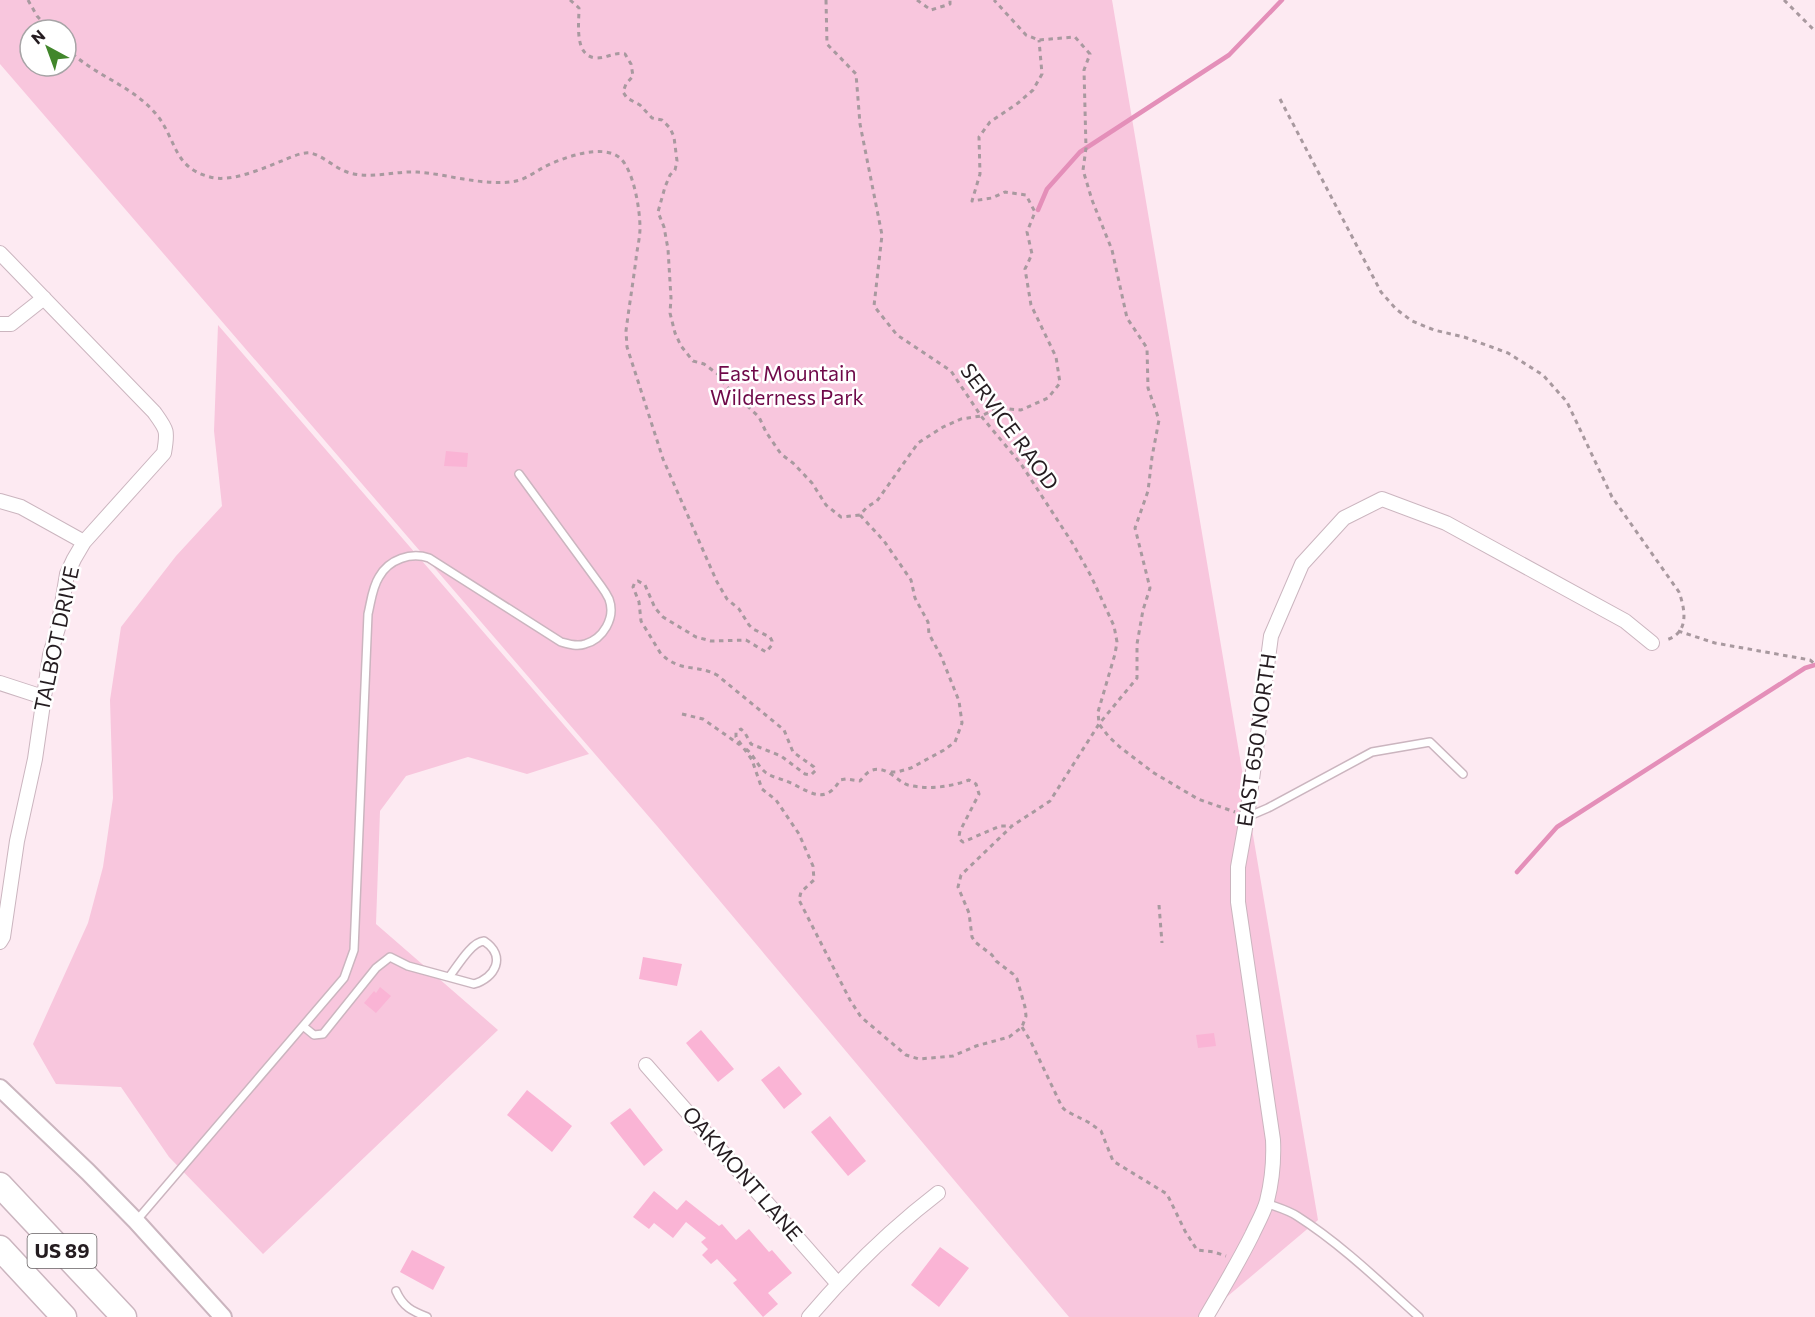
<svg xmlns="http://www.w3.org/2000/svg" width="1815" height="1317" viewBox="0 0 1815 1317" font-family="Commissioner,sans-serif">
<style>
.green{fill:#f8c6dd;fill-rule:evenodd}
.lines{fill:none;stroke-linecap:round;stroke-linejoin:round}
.stream{stroke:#e48fb9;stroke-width:4.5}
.building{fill:#fab4d5}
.service-casing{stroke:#cbb5bf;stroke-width:10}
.minor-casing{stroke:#cbb5bf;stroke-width:16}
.tertiary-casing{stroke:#cbb5bf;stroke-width:20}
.motorway-casing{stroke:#cbb5bf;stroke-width:27}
.path{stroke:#a8999f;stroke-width:3;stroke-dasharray:4.5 4.5;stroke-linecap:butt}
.service{stroke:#fff;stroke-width:7}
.minor{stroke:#fff;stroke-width:14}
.tertiary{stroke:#fff;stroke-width:16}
.motorway{stroke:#fff;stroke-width:24}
.labels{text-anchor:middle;stroke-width:5;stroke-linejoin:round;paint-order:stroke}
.shield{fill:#fff;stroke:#666063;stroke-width:1.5}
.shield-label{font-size:20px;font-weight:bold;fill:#241c20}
.park-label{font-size:21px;fill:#6f0949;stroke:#fff}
.street-label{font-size:21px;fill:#241c20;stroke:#fff}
</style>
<rect width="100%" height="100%" fill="#fdeaf2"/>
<!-- green -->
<path class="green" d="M0,0H1112L1318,1220L1203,1317H1069L657,826L0,64ZM30,30H66V66H30Z
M218,325L589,754L527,774L468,757L406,776L380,811L376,924L498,1030L263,1254L169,1157L121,1087L56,1084L33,1044L88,923L103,867L113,798L110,700L121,627L176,556L222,506L214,431Z"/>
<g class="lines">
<!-- stream -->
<path class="stream" d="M1038,210L1047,189L1080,152L1229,55L1282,0
M1517,872L1557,827L1805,668L1815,665"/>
</g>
<!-- building -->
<path class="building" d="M446,451L468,453L467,467L444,466Z
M643,957L682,964L677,986L639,979Z
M380,987L391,996L376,1013L364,1003L374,991L376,993Z
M701,1030L734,1069L718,1082L686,1043Z
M1214,1033L1216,1046L1198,1048L1196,1035Z
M779,1066L802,1094L784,1109L761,1080Z
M527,1090L572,1126L552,1152L507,1115Z
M630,1108L663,1150L644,1166L610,1123Z
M830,1116L866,1161L848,1176L811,1132Z
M654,1191L677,1210L686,1200L719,1226L722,1224L736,1240L749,1229L769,1252L772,1250L792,1273L768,1293L778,1304L763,1317L733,1283L737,1280L717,1259L711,1264L702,1255L708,1249L701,1242L706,1238L686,1222L673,1238L654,1223L649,1229L633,1217Z
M940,1247L969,1268L939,1307L911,1285Z
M412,1250L445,1267L433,1290L400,1272Z"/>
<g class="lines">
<defs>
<path id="service" d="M1247,817L1268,808L1372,752L1430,742L1463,774
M303,1026L314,1035L323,1034L376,968L390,957L408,966L474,984C495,978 507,956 484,941C471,942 457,967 449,977
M1266,1203C1276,1207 1288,1210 1297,1216C1341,1244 1380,1282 1419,1317
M137,1220L344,978L354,950L368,614C371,602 372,588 379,577C389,559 411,552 429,558L561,642C568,644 577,647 585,644C603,639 616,618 609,599C607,595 604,590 601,586L519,474
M396,1291C403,1307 412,1311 427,1317"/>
<path id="minor" d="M0,253L154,412C167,430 168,430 164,453L84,542L74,559L67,574L58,628L50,655L35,759L17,841L3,937L0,942
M0,324H11L44,298
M0,501L21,507L84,542
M0,683L43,697
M646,1065L838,1284
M809,1317C848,1271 890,1230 938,1193
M1206,1317C1222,1290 1238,1263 1252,1235C1257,1224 1264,1212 1267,1201C1272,1181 1274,1161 1273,1140L1238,902V867L1247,817L1271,636L1302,564L1344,518L1382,499L1446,523L1625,621L1652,643"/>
<path id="tertiary" d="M0,1088L88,1172L136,1221L223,1317"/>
<path id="motorway" d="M0,1185L124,1317
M0,1248L64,1317"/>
</defs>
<!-- service casing -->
<use href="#service" class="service-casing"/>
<!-- minor casing -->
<use href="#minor" class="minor-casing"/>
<!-- tertiary casing -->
<use href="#tertiary" class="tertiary-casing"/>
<!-- motorway casing -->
<use href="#motorway" class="motorway-casing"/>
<!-- path -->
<path class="path" d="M28,0L37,16L50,30
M570,0L579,8C579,24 574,56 596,58C607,58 614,52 625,54L631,64L633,76L626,84L623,92L627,98L640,105L652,118L662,120L670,128L674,137L677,161L675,170L670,175L665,187L658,212L664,227L668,249L671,298L670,313L675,333L681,346L693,361L704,364L719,375L726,386L759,417L766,432L781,454L793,463L812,483L826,505L841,517L860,515L867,507L877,501L918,443L943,427L961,419L981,416L998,408L1021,410L1048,398L1060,383L1056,357L1031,305L1025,269L1032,254L1027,232L1035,212L1026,195L1005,192L992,198L972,201L980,174L979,137L990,122L1018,103L1033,90L1042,74L1039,40
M826,0L827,44L856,74L860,124L882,235L874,306L897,335L951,371L981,416L1021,464L1073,544L1091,576L1114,626L1117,642L1115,654L1098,712L1099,724L1109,737L1121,748L1154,773L1198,799L1235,812
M917,0L931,10L950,4V0
M1784,0L1815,31
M66,47C91,75 131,84 156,114C177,139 172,167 210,177C231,183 264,168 284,160C292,157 301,152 310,153C323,155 335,169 350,173C372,179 395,171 417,172C447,174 486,187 516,181C526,179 535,172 544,167C562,158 604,142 621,159C634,172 640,210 640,228C640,238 637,249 636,259C633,283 629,307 626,331L627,347L663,459L717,582L727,599L739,609L749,625L753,629L770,637L772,641V645L766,652L746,640L711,641L696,637L663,617L655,608L645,585L638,581L635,582L633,587L639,602L641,621L661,654C681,673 697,664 717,675L784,730L793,752L814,767L816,770L811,775L805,774L781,756L751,744L745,733L741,729L736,732V737L752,760L762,789L776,800L799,834L813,866L814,880L801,892L799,900L850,1000L861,1017L906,1055L919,1059L953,1056L976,1046L1009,1037L1022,1027L1026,1016L1025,1007L1017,979L1013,974L996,961L992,955L975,942L972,937L969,913L958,887L961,875L1012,826L1050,801L1099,724L1137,678V644L1143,610L1150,588L1135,528L1148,491L1152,457L1159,420L1148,388L1147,348L1127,318L1112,250L1092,200L1083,170L1086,148L1084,70L1090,54L1075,37L1039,40L1026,35L994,0
M1280,99L1381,292L1396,309L1412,321L1434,330L1464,337L1508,353L1543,375L1567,402L1612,497L1679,592C1685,609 1690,633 1666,640
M860,515L884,541L911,580L915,598L928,622L929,634L941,656L959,701L962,723L955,742L944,750L911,768L897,772H890
M1678,631L1715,643L1810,660L1815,664
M682,714L703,719L740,745
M746,749C754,755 757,765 764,771C770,777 779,778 786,781C807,789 824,808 840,780L846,779L860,781C863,778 866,773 870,771C886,764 896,781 908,785C928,790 950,787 969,780L976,784L979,794L960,831C959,836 958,839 963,842L1000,826H1012
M1159,905L1162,943
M1022,1027L1031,1042L1062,1107L1066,1111L1088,1122L1101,1131L1113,1161L1167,1194L1185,1231L1197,1250L1214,1252L1226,1256"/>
<!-- service -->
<use href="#service" class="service"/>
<!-- minor -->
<use href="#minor" class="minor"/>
<!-- tertiary -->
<use href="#tertiary" class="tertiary"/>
<!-- motorway -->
<use href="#motorway" class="motorway"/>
</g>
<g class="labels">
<!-- shield labels -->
<rect class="shield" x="27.5" y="1234" width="69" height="34" rx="4.5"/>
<g class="shield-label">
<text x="62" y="1258">US 89</text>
</g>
<!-- park labels -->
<g class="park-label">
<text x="787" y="381">East Mountain<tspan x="787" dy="24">Wilderness Park</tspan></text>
</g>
<!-- street labels -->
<g class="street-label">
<text transform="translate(1009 427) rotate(54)" y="7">SERVICE RAOD</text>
<text transform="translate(57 639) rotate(-78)" y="7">TALBOT DRIVE</text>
<text transform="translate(1257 740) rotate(-82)" y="7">EAST 650 NORTH</text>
<text transform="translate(742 1174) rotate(49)" y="7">OAKMONT LANE</text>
</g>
</g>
<!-- north arrow -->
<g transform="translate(48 48) rotate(319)"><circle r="28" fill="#ffffff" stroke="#a7a4a6" stroke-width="1.5"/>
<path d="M0-4.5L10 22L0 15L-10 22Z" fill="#41862b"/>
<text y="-9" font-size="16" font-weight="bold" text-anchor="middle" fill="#241c20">N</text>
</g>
</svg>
